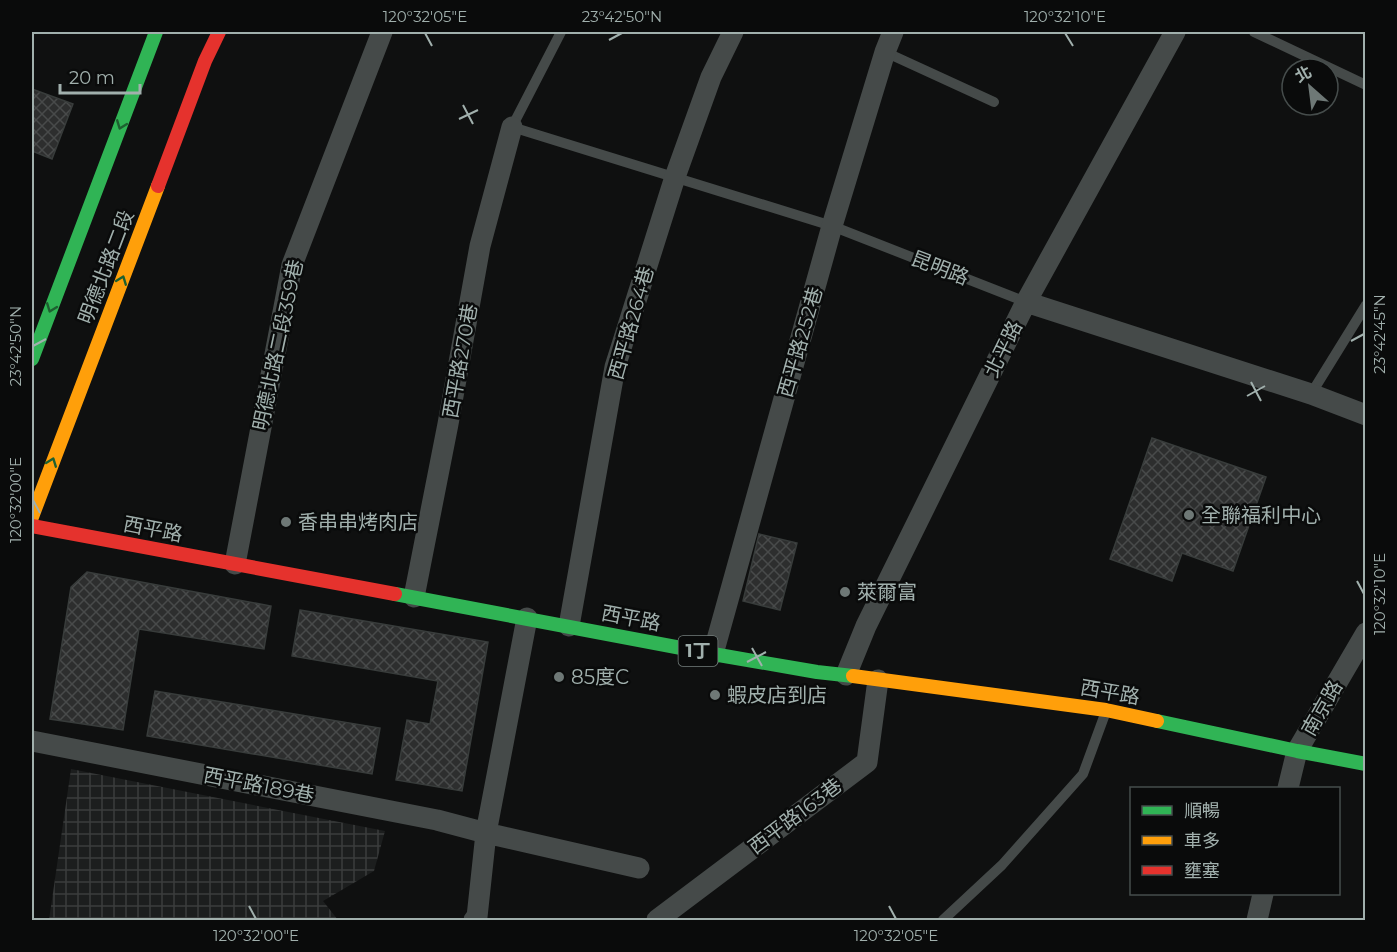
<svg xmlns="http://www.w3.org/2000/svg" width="1397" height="952" viewBox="0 0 1397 952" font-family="Montserrat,'Noto Sans TC',sans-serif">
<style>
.industrial{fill:url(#industrial-grid)}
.building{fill:url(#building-cross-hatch);stroke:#383c3b;stroke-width:1.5}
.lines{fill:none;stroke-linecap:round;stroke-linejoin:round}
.lane{stroke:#454a49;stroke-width:10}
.street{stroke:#454a49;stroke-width:21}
.fast{stroke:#30b455;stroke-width:14}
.slow{stroke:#ff9f0a;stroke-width:14}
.jam{stroke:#e5322d;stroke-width:14}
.oneway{stroke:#1d6030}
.ticks{fill:none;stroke:#a1b0ad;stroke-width:2}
.poi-dot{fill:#6e7876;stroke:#0a0b0b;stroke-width:2}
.labels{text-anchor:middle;stroke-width:5;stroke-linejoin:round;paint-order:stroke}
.shield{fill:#0a0b0b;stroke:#747e7c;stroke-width:1.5}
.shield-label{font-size:18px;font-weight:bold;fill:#a1b0ad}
.street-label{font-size:20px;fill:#a1b0ad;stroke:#0a0b0b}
.poi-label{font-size:20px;fill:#a1b0ad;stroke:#0a0b0b;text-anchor:start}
.neatline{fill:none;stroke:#a1b0ad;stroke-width:2}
.ticks-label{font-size:15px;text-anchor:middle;fill:#a1b0ad}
</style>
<defs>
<pattern id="industrial-grid" width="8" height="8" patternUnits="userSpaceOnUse" patternTransform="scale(1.5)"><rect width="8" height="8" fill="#1c1e1e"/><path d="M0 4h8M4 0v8" fill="none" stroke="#3a3c3c"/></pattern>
<pattern id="building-cross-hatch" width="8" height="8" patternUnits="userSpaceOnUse" patternTransform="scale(1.5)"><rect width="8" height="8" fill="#2d2e2e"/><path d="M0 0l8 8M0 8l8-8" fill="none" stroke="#484a4a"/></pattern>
</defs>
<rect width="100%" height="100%" fill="#0f1010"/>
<!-- industrial -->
<path class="industrial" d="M71,769L385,831L374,871L323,901L338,920H49Z"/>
<!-- building -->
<path class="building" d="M32,89L73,104L52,159L32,151Z
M1152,438L1266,477L1233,571L1182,553L1172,581L1110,559Z
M759,534L797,543L780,610L743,601Z
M87,572L271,606L264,649L139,629L123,730L50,719L71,587Z
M300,610L488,642L462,791L396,780L407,720L430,724L438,681L292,656Z
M155,691L380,728L372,774L147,736Z"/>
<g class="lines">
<!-- lane -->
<path class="lane" d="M561,32L512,127L832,226L1026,302
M1254,32L1366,85
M885,52L994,102
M1311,394L1366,305
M943,920L1002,865L1083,774L1105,714"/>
<!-- street -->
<path class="street" d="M1026,302L1311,394L1366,415
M235,564L292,265L382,32
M414,597L448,424L480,246L512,127
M569,626L615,367L675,177L711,77L733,32
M713,654L832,226L885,52L893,32
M846,675L866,626L1026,302L1175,32
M32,741L437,820L486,833L639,868
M1288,788L1297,751L1366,633
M474,920L477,917L486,833L527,618
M657,920L867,762L878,680
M1257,920L1263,894"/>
<!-- fast -->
<path class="fast" d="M32,359L156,32
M395,594L713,654L817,672L853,676
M1157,721L1297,751L1366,764"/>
<!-- slow -->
<path class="slow" d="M32,517L158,186
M853,676L1106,710L1157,721"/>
<!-- jam -->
<path class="jam" d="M158,186L205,61L219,32
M32,526L395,594"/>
</g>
<!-- one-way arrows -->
<defs><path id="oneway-chevron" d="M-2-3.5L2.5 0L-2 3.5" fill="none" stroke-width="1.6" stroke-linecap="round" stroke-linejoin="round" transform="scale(1.5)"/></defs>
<g class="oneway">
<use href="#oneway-chevron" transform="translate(121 125) rotate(111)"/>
<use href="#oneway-chevron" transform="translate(122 280) rotate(-69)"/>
<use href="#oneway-chevron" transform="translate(51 308) rotate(111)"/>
<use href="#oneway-chevron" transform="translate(52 462) rotate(-69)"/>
</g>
<!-- ticks -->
<path class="ticks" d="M425,33L432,46M1065,33L1073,46M609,40L622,33M463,105L473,124M459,119L478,110M1351,341L1364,334M33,346L46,339M1251,382L1261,401M1247,396L1265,386M33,500L40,513M1357,581L1364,594M752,648L762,666M747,662L766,652M249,906L256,919M889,906L896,919"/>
<!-- markers -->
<g class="poi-dot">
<circle cx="1189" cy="515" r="6"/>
<circle cx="286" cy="522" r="6"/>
<circle cx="845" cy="592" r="6"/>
<circle cx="559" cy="677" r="6"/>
<circle cx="715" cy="695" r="6"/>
</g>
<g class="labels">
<!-- shield labels -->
<rect class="shield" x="678.5" y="636" width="39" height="30" rx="4.5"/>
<g class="shield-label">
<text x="698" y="657">1丁</text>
</g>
<!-- street labels -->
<g class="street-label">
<text transform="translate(106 267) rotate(-69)" y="7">明德北路二段</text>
<text transform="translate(940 268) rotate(21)" y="7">昆明路</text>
<text transform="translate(631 323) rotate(-74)" y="7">西平路264巷</text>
<text transform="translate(800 342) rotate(-74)" y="7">西平路252巷</text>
<text transform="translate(278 345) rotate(-78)" y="7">明德北路二段359巷</text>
<text transform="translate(1003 349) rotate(-64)" y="7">北平路</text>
<text transform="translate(460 361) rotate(-80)" y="7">西平路270巷</text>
<text transform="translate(153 529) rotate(11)" y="7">西平路</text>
<text transform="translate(631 618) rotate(11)" y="7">西平路</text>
<text transform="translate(1110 692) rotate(10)" y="7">西平路</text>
<text transform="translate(1322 708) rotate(-60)" y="7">南京路</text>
<text transform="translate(259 785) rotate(11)" y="7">西平路189巷</text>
<text transform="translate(795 816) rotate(-37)" y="7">西平路163巷</text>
</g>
<!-- poi labels -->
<g class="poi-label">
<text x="1201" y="522">全聯福利中心</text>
<text x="298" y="529">香串串烤肉店</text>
<text x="857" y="599">萊爾富</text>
<text x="571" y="684">85度C</text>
<text x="727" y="702">蝦皮店到店</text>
</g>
</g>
<!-- border -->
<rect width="1397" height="952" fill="none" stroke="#0a0b0b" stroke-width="66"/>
<!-- legend -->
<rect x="1130" y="787" width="210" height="108" fill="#0a0b0b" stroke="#464d4c" stroke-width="1.5"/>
<rect x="1142" y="806" width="30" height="9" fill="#30b455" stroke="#464d4c" stroke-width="1.5"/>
<text x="1184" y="817" font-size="18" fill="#a1b0ad">順暢</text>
<rect x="1142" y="836" width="30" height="9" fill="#ff9f0a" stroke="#464d4c" stroke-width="1.5"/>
<text x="1184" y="847" font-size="18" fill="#a1b0ad">車多</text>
<rect x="1142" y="866" width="30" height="9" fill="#e5322d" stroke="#464d4c" stroke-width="1.5"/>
<text x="1184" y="877" font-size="18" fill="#a1b0ad">壅塞</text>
<!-- north arrow -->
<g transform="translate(1310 87) rotate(332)"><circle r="28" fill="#0a0b0b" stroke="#464d4c" stroke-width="1.5"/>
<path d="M0-4.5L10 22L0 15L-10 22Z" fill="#6e7876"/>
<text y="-9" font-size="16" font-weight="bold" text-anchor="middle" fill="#a1b0ad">北</text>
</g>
<!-- scale -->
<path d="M60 84v9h80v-9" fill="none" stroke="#a1b0ad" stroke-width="3"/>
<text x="69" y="84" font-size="18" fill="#a1b0ad" stroke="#0a0b0b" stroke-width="4.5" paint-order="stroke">20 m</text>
<rect x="33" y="33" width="1331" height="886" class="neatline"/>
<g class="ticks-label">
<text x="425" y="22">120°32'05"E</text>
<text x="622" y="22">23°42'50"N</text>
<text x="1065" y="22">120°32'10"E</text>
<text transform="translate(1380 334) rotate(-90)" y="5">23°42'45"N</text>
<text transform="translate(16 346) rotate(-90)" y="5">23°42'50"N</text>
<text transform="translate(16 500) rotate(-90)" y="5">120°32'00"E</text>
<text transform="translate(1380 594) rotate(-90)" y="5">120°32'10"E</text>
<text x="256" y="941">120°32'00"E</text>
<text x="896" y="941">120°32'05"E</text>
</g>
</svg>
